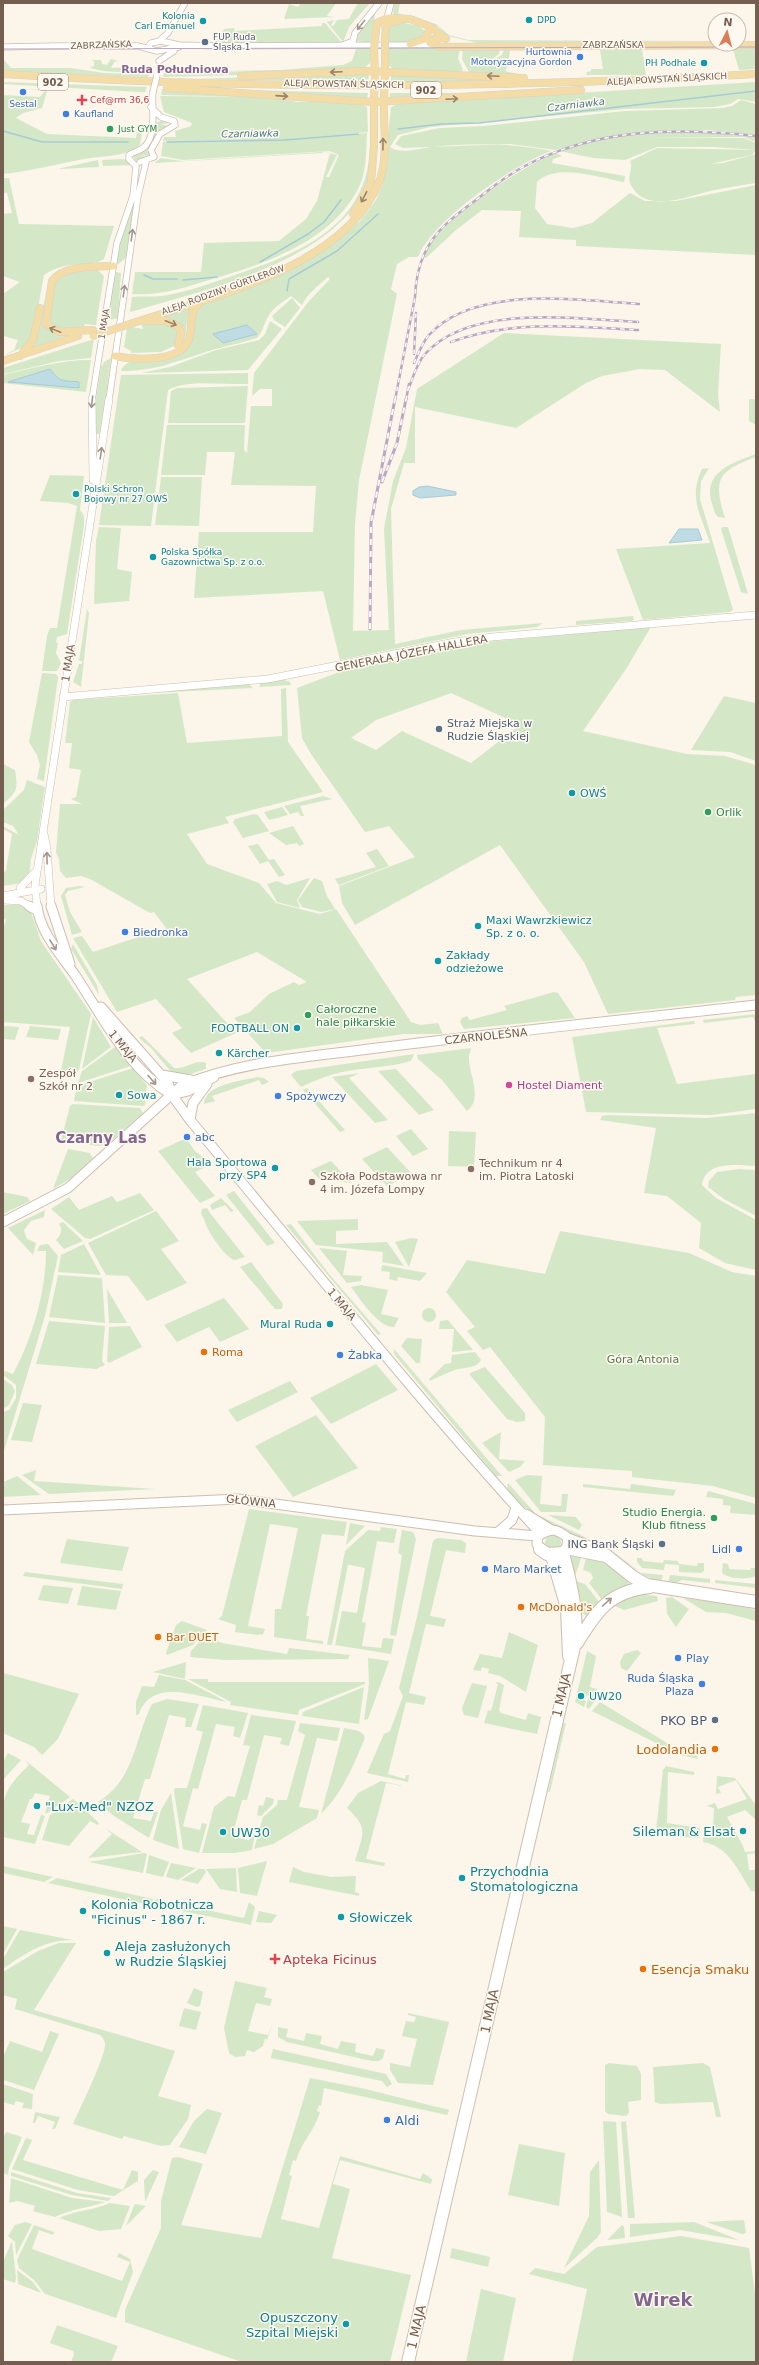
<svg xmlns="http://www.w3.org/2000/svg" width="759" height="2365" viewBox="0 0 759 2365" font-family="'DejaVu Sans',sans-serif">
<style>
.green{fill:#d4e8c8;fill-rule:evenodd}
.water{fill:#bfdce4;stroke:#a6cbd5}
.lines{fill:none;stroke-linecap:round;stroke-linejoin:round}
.stream{stroke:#a6cbd5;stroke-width:1.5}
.minor-far3-casing{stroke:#cdbeb0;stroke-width:7}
.minor-far2-casing{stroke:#cdbeb0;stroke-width:8}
.minor-far1-casing{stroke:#cdbeb0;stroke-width:11}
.minor-casing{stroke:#cdbeb0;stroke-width:14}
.major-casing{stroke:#d8d2ce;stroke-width:8}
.minor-far3{stroke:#fff;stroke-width:5.5}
.minor-far2{stroke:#fff;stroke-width:7}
.minor-far1{stroke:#fff;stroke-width:9}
.minor{stroke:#fff;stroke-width:12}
.major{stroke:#f4dca7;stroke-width:7}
.tram{stroke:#b9a8c5;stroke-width:1}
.rail-far1-casing{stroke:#b9a8c5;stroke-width:2.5}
.rail-casing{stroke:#b9a8c5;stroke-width:3}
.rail-far1{stroke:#fef9f0;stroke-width:1.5;stroke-dasharray:4.5;stroke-linecap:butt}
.rail{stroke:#fef9f0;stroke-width:2;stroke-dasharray:6;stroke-linecap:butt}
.minor-bridge-casing{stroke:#cdbeb0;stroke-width:7;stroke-linecap:butt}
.major-bridge-casing{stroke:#d8d2ce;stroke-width:8;stroke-linecap:butt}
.minor-bridge{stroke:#fff;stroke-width:5.5}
.major-bridge{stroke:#f4dca7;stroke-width:7}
.oneway{stroke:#a5968d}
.oneway2{stroke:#9a8469}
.culture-dot{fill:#0f9aa8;stroke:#fef9f0;stroke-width:1.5}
.service-dot{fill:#5c6f8a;stroke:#fef9f0;stroke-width:1.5}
.shop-dot{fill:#3f7fe0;stroke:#fef9f0;stroke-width:1.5}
.health-dot{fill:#e0444e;stroke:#fef9f0;stroke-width:1.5}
.leisure-dot{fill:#2e9e5b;stroke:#fef9f0;stroke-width:1.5}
.education-dot{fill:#8d6e63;stroke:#fef9f0;stroke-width:1.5}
.hotel-dot{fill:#d1479c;stroke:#fef9f0;stroke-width:1.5}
.food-dot{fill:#e8710a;stroke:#fef9f0;stroke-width:1.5}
.labels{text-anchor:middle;stroke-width:3;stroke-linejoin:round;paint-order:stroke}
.far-culture-label{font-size:9px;fill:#0d838f;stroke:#fef9f0;text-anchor:start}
.far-service-label{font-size:9px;fill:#4e5e75;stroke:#fef9f0;text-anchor:start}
.far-street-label{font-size:9px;fill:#745e4f;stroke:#fef9f0}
.far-shop-label{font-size:9px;fill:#366cbe;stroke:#fef9f0;text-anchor:end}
.far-health-label{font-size:9px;fill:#be3a42;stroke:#fef9f0;text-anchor:start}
.far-leisure-label{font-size:9px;fill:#27864d;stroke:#fef9f0;text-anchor:start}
.shield{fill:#fef9f0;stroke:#9d8c7f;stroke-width:1}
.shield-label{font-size:10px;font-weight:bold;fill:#745e4f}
.far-water-label{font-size:10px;font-style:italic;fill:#4a7985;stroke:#fef9f0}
.far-quarter-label{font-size:11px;font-weight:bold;fill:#846690;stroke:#fef9f0}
.street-label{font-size:11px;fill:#745e4f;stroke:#fef9f0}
.service-label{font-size:11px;fill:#4e5e75;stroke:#fef9f0;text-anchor:start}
.culture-label{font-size:11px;fill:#0d838f;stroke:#fef9f0;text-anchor:start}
.leisure-label{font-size:11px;fill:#27864d;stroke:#fef9f0;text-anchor:start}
.shop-label{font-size:11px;fill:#366cbe;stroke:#fef9f0;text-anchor:start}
.education-label{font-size:11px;fill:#785e54;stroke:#fef9f0;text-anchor:start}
.hotel-label{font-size:11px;fill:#b23c85;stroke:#fef9f0;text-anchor:start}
.food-label{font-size:11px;fill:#c56008;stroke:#fef9f0;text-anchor:start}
.park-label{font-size:11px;fill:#547847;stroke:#fef9f0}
.near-street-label{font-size:13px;fill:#745e4f;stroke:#fef9f0}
.near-service-label{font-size:13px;fill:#4e5e75;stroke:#fef9f0;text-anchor:end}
.near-food-label{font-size:13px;fill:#c56008;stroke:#fef9f0;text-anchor:end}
.near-culture-label{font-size:13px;fill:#0d838f;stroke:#fef9f0;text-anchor:start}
.near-health-label{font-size:13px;fill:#be3a42;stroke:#fef9f0;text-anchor:start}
.near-shop-label{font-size:13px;fill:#366cbe;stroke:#fef9f0;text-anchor:start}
.district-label{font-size:15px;font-weight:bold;fill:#846690;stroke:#fef9f0}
.near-district-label{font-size:18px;font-weight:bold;fill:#846690;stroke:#fef9f0}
</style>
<rect width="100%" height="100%" fill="#fbf5ea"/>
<!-- green -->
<path class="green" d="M301,3H336L327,16L334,17L284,19L289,4L298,7Z
M358,3H370L349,27L343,42L327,22L334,20L331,25L333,26L337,20L349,19Z
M395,3H400L398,13L400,14L436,24L449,35L469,40L715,41L478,43L448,36L438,27L425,21L394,15L393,11Z
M375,13L371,43L357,41L358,32Z
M400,22L419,26L426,32C419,43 401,43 389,42V26Z
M322,23H325L342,43H215L224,29L234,28L235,31L322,26Z
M756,48V69L739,70L733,49H642L646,75H586L587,72L591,71V69H603L600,50H510L508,66L505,71L527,76L469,72L462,59L463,49H500L499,54L492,59H472L491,61L502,55L504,49Z
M356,49H371L370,63L364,68L275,73L219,71L281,70L343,65L352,61Z
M389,49H460L458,58L463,70L458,72L394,69L388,65Z
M3,59L11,68H70L104,73L144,74L149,75L148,77L3,72Z
M111,59L118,61L114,62L111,68L132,67L138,69C131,74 96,72 90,67L94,66V61L91,60H101L102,64L107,65Z
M242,72L273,74L163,77L164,73Z
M369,73L368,82L196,79Z
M391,73L565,81L391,83Z
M756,77L582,86L389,88Z
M3,82L147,87L145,92H140L3,84Z
M756,82V102L738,99L730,104L714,107L625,109L430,127L398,135L390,147C400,155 421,148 432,147C471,143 513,143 551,151C513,165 433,220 418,257H409L397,264L391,289L397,294L359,480L355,524L353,631L389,630L384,529L393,481L406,448L417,389L504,333L721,344L718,394L720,412L665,370L640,369L602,376L586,383L516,428L415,407V463H404L391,509L395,644L461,630L543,623L537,627L468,634L340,660L323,591L194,598L199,532H313L316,486L231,485L235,452H207L205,475H161L167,425H245L244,450L247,453L251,406H272V389H260L252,396L254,373L309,301L330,279L328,277C318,286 308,293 302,305L291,296C283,302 274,307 269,315C264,323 263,332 257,338C239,344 220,347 203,353C172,363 154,371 121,371C125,355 168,353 184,351L193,315L200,305L301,264L333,244L360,221L376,200L383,184L391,107L398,104ZM247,325L256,334L223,343L214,334Z
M24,89L46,90L47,91L42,108L23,113L16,118L47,134L136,138L138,127L134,126L143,127L140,145C128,157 100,156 84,159C57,164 31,171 3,174V95L40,97L45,91Z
M162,89L271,97L297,102L322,101L361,104L367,107L368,132L285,140L163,141L164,137H176L175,131L191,126L192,123L164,112L160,96L258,97L161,95Z
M209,89L368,93L367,100Z
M390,93H475L389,100Z
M741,100L756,104V135L706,130L654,131L599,139L555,150L510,144L403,148L395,144L401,136L440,128L484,126L625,111L723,108L732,106Z
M164,120L172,123L161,124L168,126C159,133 150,139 147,151L150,155L141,156L146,157L141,161L135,160L133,156L151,141L155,133L153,128L154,123Z
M697,132L756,137V142L744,137L644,138H744L756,143V150L714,147H657L625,160L593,158L560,151C602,134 652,131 697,132Z
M367,133C366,150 367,171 359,187C332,242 264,264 209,280C183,288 160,296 132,294L135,272H201L204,243L279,241L306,219L317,201L330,153L325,152L337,155L326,177H329L339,155L330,151L183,160L161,156L163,142L285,140Z
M370,133H372C371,147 372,172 367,184C335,262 204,290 130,312L132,297C142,296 152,297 162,296C188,292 214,282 238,274C310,249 374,221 370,133Z
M657,148L756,150L752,155L710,164L723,163L756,154V183C741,185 725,188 710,191C687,197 645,214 631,185C626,176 634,169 630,161Z
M323,152V153L154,163L161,158L182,161Z
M556,153L562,156L553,159L552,163L625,176L624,182C600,178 556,162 537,182L535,208L547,224L573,228L592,223L630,193L645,201H676L756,185V255L576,246V240L519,237L521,211L482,210L456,230L426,258L423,257C438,220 519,168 556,153Z
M124,159L133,165L103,166L102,160Z
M98,160L99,167L57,169Z
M3,178H9L19,224L114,226L104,259C85,269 67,259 44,275L33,335L26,346L3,356L14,350L18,340L3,336V294L20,282L3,276V214L12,213L7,193H3Z
M131,209H133L126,258L117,265L120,239Z
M77,267L49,283L43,319V324L71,334L31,348L37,338L49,278L59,271Z
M98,270L104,276L96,325L84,324L86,329L68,332L50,325L48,318L55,282L67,271Z
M116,272L121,273L118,318L111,320V297Z
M292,298L300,308L285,327L274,320L272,316Z
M194,305C187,313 187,321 186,331C184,360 153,357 131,357C144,351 179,363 183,339C184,334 184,331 182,327L170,321L154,318Z
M270,321L282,329L248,370L141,373L170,367L216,350L259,340L265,334Z
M147,322L171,324L178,331L176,345L161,352L131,353V351L124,347L127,328L132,327L143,329L141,324Z
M94,339L91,358L59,361L3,374V368Z
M111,358L101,434H94V411L101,367L104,362Z
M91,360L86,392L3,383V375C32,368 61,360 91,360Z
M248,373V384C226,385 187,379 168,390L151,526L99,525L121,375Z
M248,386L245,423H168L171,391L177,388Z
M749,399H756V425L749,421Z
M756,454V457C717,471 713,480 725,518L718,517C714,513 713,506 711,500C704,471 735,462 756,454Z
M709,468L701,481L700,499L733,610L730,612L643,620L616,549L710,543C701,514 688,499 702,469Z
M50,475L84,476L80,510L84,516V525L67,634L57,637L56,642L58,643L56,653L61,663L57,671H42L47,636L50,628H57L77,506L68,503L40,501Z
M161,477H202L199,526L155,525Z
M99,527L121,528L117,569L132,572L129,601L94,604L96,540Z
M723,527H728L748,594L741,592L721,529Z
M87,609L89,613L81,687L73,682L79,664H82V661H79Z
M633,616L634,620L631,621L576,625V621Z
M651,627L626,669L583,731L687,754L725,756L756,765V995L736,997L735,1000L608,1014L584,962L500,845L355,925L342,903L339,886L415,857L389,826L365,832L311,754L302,738L297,688L342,671L460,647L463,644ZM451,693L520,725L471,763L402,731L376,750L351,738L376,720Z
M42,673L56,674L58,677L44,781L37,779L40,765L37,755L29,742Z
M284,680L290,682L291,685L259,687L261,683Z
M249,684L253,688L129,694Z
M286,688L288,742L323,792L225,817L229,823L187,834L207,864L259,883L276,903L320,914L336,909L411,1022L420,1025L438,1023L443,1034H404L266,1053L234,1018L250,1012L269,994L294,982L299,985L307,982L257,952L187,979L236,1033L191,1053L172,1033L182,1028L156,999L117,1012L73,938L82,936L93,952L166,928L154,912L150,913L90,879L81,876L66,878L60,871L59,859L56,852L60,804H82L71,799L76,797L81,770L69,768L72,743H65L70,702L73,700L178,693L187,743L282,736L281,689Z
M724,696L756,703V761L730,752L691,750Z
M3,764L15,770C18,789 18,791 3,804Z
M27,780L45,787L37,841L31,859L29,877L22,883L3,886V874L6,870L12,834L3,829V826L19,835L13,826L3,822V810L24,790Z
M323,796L332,799L300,806L304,816H301L298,812L290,814L284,806Z
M282,807L288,815L269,820L264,812Z
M254,814L258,815L269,831L243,838L233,822L235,819Z
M293,826L304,844L299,846L297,843L286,845L269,833Z
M258,844L269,860L274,859L285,875L279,877L268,861L260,864L248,846Z
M377,849L389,866L339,885L335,879L376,867L366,853Z
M310,878L297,900L300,908L277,902L267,884L277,881L286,885Z
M314,878L322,881L327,896L335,909L321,912L302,907L298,900Z
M80,886L85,887L68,891L65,895L70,912L82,932L72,935L61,896L66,888Z
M3,905H20L31,912L41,941L91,1014L79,1070L73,1076L60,1075L70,1027L3,1022V929L6,920L3,917Z
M73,944L97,985L99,995L71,949Z
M554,992L558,993L575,1018L464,1029L460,1022L462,1018L467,1016L470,1020L507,1010L504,1006Z
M756,1014V1023L753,1017L704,1023L703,1020Z
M93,1017L111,1047L82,1069Z
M694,1021L695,1024L657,1028L677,1084L756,1074V1109L711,1115L586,1112L572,1037Z
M3,1026L19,1027L15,1040L3,1039Z
M30,1026L61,1029L58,1040L26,1037Z
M142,1036L174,1068C186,1070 194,1059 206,1063V1069L187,1075L173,1074L151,1048L139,1038Z
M115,1047L131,1066L78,1083L82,1071Z
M471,1048C471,1051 469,1053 469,1057C468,1073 484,1098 467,1111L442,1080L418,1059L417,1055Z
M414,1054L411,1061C387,1068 366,1067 342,1072C328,1075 314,1081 301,1087L291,1075L296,1071Z
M133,1068L147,1085L145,1105L143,1106L74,1101L77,1086Z
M396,1069L434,1110L419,1115L378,1071Z
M360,1073L349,1078L388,1120L375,1123L332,1077Z
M257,1077L264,1078L269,1082L262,1085L259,1080L212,1096L215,1101L204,1104C205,1084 242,1081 257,1077Z
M307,1088L345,1130L340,1132L303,1090Z
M73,1104L140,1108L143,1113L107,1145L98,1146L61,1140L70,1106Z
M756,1113V1166C738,1165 705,1160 702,1185L716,1198L756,1220V1270L725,1263L699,1248L701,1223L667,1196L644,1193L656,1128L600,1120L602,1116L608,1115L707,1118Z
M411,1129L428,1149L413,1156L396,1136Z
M449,1131L476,1132L474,1167L448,1166Z
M189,1137L188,1141L195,1151L212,1164L195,1172L215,1196L200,1203L158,1151Z
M387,1147L412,1174L387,1186L362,1159Z
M68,1149L90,1153L93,1158L73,1177L53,1189Z
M331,1161L352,1183L319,1179L311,1170Z
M739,1169L756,1170V1216L724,1199L708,1187L709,1181L717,1172Z
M234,1191L275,1243L267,1246L226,1195Z
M3,1192L27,1197L30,1201L3,1214Z
M140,1193L154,1210L90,1239L85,1238L51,1209L69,1197L79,1210L112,1196L117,1202Z
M221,1198L234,1211L231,1212L225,1205L212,1210L210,1205Z
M207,1208L210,1213L245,1257L235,1260C226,1258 212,1237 208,1229C205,1223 205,1220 201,1214L202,1209Z
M45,1210L44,1217L31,1221L24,1230L27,1239L36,1243L33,1255L8,1228Z
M156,1211L179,1241L161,1249L187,1283L147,1301L128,1276L106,1275L88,1243Z
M358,1219V1230L336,1231V1244L387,1242L404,1266L382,1262L383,1252L316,1245L297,1221Z
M63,1222L83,1241L64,1249L56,1240C61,1235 63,1230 59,1224Z
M291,1224L329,1274L381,1334L378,1335L286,1225Z
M560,1231L689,1253L732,1272L756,1276V1498L713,1486L632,1477V1471L543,1465L545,1417L490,1347L483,1350L467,1331L475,1327L446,1292L467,1260L545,1274Z
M411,1238L418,1239L409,1267L395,1242Z
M48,1244L58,1256L45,1316L3,1454V1412L9,1410L16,1398V1385L3,1375L5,1371L13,1374C32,1339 46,1292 46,1251H37L40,1245Z
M84,1244L101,1275L58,1272L61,1255Z
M319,1248L347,1251L343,1275L362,1276L361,1281L347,1283Z
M251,1262L283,1304L282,1309H275L240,1267Z
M382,1265L427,1273L420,1281L398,1277L397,1281L389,1279L390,1272L381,1271Z
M58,1275L102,1278L105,1323L49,1317Z
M361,1285L388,1290L381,1314L399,1318L394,1327C380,1329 359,1298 351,1287Z
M107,1289L127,1323H109Z
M224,1298L249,1329L220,1342L209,1327L177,1342L164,1325Z
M422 1315a7 7 0 1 1 14 0a7 7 0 1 1-14 0Z
M448,1320L473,1350L452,1352L454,1329H439L440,1321Z
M49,1321L105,1326L102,1361L105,1365L96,1369L36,1364Z
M130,1326L142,1347L109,1363L107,1361L109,1327Z
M407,1338L422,1339L420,1363H416L401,1346Z
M394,1349L489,1461L502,1476H496L394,1354Z
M475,1352L481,1360C476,1369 463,1367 455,1370C446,1373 438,1377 430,1381L429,1379L445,1364L451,1363L452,1355Z
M376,1364L398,1390L331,1424L310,1398Z
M485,1367L525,1413V1421L517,1422L507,1419L470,1375V1373Z
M3,1379L12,1385L15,1391L9,1405L3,1409Z
M290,1381L298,1392L237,1422L228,1410Z
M23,1403L42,1405L32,1442L11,1440Z
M316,1415L358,1468L293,1497L255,1446Z
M501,1432L499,1459L525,1461L520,1467L509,1472L482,1443Z
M36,1470L34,1481L155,1489L49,1494L22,1475Z
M527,1475L542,1476L540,1504L561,1506L562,1494H568L566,1512H541L515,1480Z
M17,1476L41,1495L3,1497V1482Z
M508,1483L535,1513L534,1514L520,1504L507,1489Z
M583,1484L630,1489L631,1484L676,1490L673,1496L583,1487Z
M708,1491L756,1504V1515L730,1513L731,1506L723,1505V1499L706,1497Z
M249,1509L347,1522L344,1536L322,1534L306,1616H309L306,1639L323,1641V1644L274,1637L275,1609H281L298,1528L270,1524L248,1626L265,1629L263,1634L258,1635L235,1632L236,1625L218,1619L222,1616Z
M548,1515L576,1517L582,1525L579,1530Z
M540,1516L587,1538L586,1540L574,1537L564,1529L553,1526L538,1517Z
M350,1523L365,1526L346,1545Z
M381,1527L397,1529L394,1543L377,1541L362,1622L366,1623L362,1646L381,1648L383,1638L394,1639L391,1654L335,1645L342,1611L357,1613L365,1568L350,1565H348L332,1645H327L345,1551L368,1530L380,1531Z
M402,1530L413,1532L416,1539L396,1636L390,1635L402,1555L398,1553Z
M545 1543a8 8 0 1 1 16 0a8 8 0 1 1-16 0Z
M437,1538L461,1540L466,1543L465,1553L446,1550L430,1616L446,1619L444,1627L426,1624L409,1693L426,1697L424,1705L406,1702L388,1774L405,1779L406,1775H409L408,1782L367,1773L384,1734L390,1731L403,1696L399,1688L417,1617L433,1541Z
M67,1539L129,1547L122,1571L60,1563Z
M591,1540L606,1546L641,1573L663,1575L661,1582C634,1575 618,1550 591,1542Z
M573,1553H583L575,1576L571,1577L569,1556Z
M587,1554C601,1559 624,1570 630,1586L603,1601L589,1583L593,1578L591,1573L583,1570Z
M637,1558H642L643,1561L663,1563L664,1560L678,1561L679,1564L697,1566L698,1563H704V1571L701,1573L679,1572V1565L665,1564L664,1570L642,1568L637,1562Z
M723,1563L728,1564L729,1569L750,1570L751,1568H756V1576C748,1580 729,1579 722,1573Z
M25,1572L123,1584L122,1589L23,1576Z
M670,1575L710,1579V1583L682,1580L674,1584H668Z
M715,1580L756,1584V1588L715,1583Z
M576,1581L585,1584L600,1603L590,1615L586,1616L581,1612L572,1582Z
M43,1585L73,1588L68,1604L38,1600Z
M82,1586L121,1591L116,1610L77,1605Z
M645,1595L657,1596L658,1601L624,1610L613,1605L631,1596Z
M672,1597L689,1609L676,1627L667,1614L666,1598Z
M683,1598L735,1605L756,1610V1621L726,1613L706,1612Z
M182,1621L207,1630L193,1645L167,1655L166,1653L176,1625Z
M509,1632L538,1645L526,1692L500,1676L488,1673L489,1669L482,1667L481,1671L473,1670L480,1654L502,1658Z
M205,1636L222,1643L287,1654L289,1648L350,1655L348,1659L225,1660L190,1657L191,1651Z
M637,1650L641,1653L627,1671L621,1668L620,1662L624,1654Z
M587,1651L596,1656L590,1687L597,1689L599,1695L589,1709L586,1707L589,1696L579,1694L578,1697L586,1701L584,1707L575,1702Z
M368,1658L389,1661L368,1719L364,1720L369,1684Z
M186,1662L185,1679L153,1672Z
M4,1673L79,1694L58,1739L42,1755L34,1747L3,1733Z
M159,1675L185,1680L227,1702C199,1697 152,1677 139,1714L136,1715V1702L142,1686L154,1687Z
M188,1679H208V1682H365V1684L299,1710L298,1715L230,1705L231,1702Z
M498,1682L504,1685L499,1710L501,1713L526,1720L528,1713L541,1717L537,1734L484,1723L488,1710L491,1711L498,1684L495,1683Z
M472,1683L487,1686L478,1718L464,1715L462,1708Z
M364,1687L359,1724L302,1716L303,1712Z
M167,1699L199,1704L191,1727H185L186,1718L169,1715L150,1779H145L133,1818L151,1821L154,1812H158L149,1838L114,1816L98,1802C136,1778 134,1739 152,1704Z
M600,1702L685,1754L689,1749L696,1754L698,1759L680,1755L592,1711Z
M203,1705L248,1713L240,1738L233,1736L235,1727L216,1724L198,1789L193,1788L183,1826L200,1830L202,1823L207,1824L199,1853L183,1849L174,1791L175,1788H187L203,1732L196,1730Z
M251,1715L296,1721L289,1746L280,1744L282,1738L264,1735L247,1800H242L232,1837L249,1840L251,1834H255L252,1850L235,1853H202L214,1807L228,1796L235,1797L250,1746L243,1745Z
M300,1723L340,1728L337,1741L317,1738L299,1807L319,1810L317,1818L273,1844L254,1849L263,1817L277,1805L278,1800H287L305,1735L298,1731Z
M563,1723H566L550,1792H548Z
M344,1728C353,1730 362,1729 365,1738C353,1766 343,1792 321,1814Z
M8,1753L21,1760L3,1780V1762Z
M25,1760L70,1797L47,1813H45L50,1796L35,1793L32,1799H30L21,1822L30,1824L27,1834L34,1835L41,1815L45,1816L35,1844L3,1837C3,1799 0,1793 29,1765Z
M666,1766L694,1772V1775L668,1772L667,1823L700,1828V1838L663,1836L656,1831L663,1770Z
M717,1776L735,1778L756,1805V1820L745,1810L727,1817L743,1846L745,1852L756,1851V1853L747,1854L749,1870H756V1891H751C739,1872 729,1846 703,1842L704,1828L713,1829L714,1808L707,1806L715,1803L718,1809L747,1799L736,1780L718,1787L721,1793L716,1794Z
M381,1781L404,1786L386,1783L366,1859L385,1863L384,1866L355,1861C363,1834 369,1828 347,1808L358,1793Z
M171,1793L179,1849L153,1840L161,1810Z
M266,1797L274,1799L273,1804L261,1816L257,1815L259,1805L263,1806Z
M73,1799L99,1823L98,1825L90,1821L69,1846L42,1840L50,1815Z
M105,1828L142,1852L88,1858L112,1834Z
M144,1853L147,1854L143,1873L89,1862Z
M149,1855L169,1862L163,1877L146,1873Z
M267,1861L257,1896L240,1893L238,1868Z
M171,1863L196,1868L178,1880L166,1877Z
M3,1866L53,1877L44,1882L3,1873Z
M293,1867L304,1872L331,1877L356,1876L355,1892L359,1893V1896L289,1882Z
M236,1868L237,1892L220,1889L206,1869Z
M199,1869H204L206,1872L198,1884L181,1880Z
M57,1878L153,1899L150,1905L48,1883Z
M156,1899L244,1918L249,1902L255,1907L251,1925L153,1905Z
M259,1911L277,1915L271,1923L256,1922Z
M3,1926L17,1929L3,1954Z
M20,1930L73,1940C47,1939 23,1954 3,1969V1959Z
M59,1943H76L34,2010L175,2051L158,2096L191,2105L188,2119L170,2145L161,2146L124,2136L122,2139L73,2124C79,2110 107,2054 105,2043C104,2039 102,2037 100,2035L15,2009L17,1999L3,1995V1972L38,1951Z
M235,1981L267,1988L264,1997L272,1999L270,2006L256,2003L248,2031L268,2035L272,2025L267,2040L265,2038L263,2046L254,2052L247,2050L245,2056L235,2057L229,2053L224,2028Z
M194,1988L203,1992L200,2006L197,2007L187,2003Z
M184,2008L201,2012L196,2030L179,2026Z
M408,2013L449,2022L433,2085L398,2083L390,2070V2063L410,2067L417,2039L402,2036L406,2021L414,2022L416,2017L408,2015Z
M278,2027L288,2029L286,2037L304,2041L306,2033L322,2036L320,2044L338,2049L341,2041L356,2044L355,2052L373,2056L376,2048L385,2050L383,2058L379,2061H372L287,2042L278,2037Z
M50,2031L59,2034L34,2090L3,2080V2057L10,2041L42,2052Z
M273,2049L386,2074L392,2084L387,2087L382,2081L271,2058Z
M609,2063L637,2066L641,2074V2100L628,2102L629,2113L626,2116L608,2114L605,2111V2065Z
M703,2063L710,2067L721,2117H716L713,2102L660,2104L655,2102L653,2067Z
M310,2078L361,2088L449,2110L447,2115L324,2088L321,2106L319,2105L317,2111L320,2112C314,2132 301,2142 296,2161L293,2160L289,2175L292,2176L281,2219L319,2228L340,2156L420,2179L423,2173L432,2179L431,2184L340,2160L333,2184L350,2189L332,2258L411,2275L390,2362H242L125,2322V2310L161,2228V2201L172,2158L178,2157L203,2164L181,2225L261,2238Z
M3,2084L33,2094L32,2109L22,2108L24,2103L16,2101L14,2105L3,2102Z
M207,2109L222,2113L206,2154L179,2147L194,2121Z
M35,2112L60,2117L55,2129H52L55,2122L38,2116L35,2123H33Z
M603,2121L616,2122L622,2217L607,2212Z
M626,2121L635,2218H628L621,2122Z
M6,2132L22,2137L9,2168L8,2175L3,2173V2138Z
M26,2138L32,2140L23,2160L123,2190L132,2170L138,2172V2181L114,2196L78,2190L12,2169Z
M519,2144L565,2153L559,2206L508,2195Z
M599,2160L601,2232L597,2238L564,2268L589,2216L590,2172Z
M153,2170L159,2172L145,2202L144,2180Z
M11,2172L77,2193L111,2198L108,2201L72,2195L11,2176Z
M11,2178L72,2198L105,2202C88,2208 71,2209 55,2217L33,2211L35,2206L17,2201L9,2203Z
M110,2203L130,2206L121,2229L99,2231L59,2218C75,2210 93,2211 110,2203Z
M135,2204L146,2206L126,2226L134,2206Z
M744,2220L746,2233L742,2234L706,2222Z
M25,2222L32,2224L16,2255L15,2242L8,2236L15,2225Z
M694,2222L739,2240L680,2230L630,2237V2224Z
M34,2225L54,2232L53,2235L39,2230L32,2249L122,2281L130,2262L117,2257L119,2253L130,2259L133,2272L116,2318L45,2294L34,2280L19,2268L17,2260Z
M622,2225L624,2227L625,2238L607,2240Z
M681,2236L749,2248L756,2301V2362H572L587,2289L529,2274L535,2268L564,2274L597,2247Z
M12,2241L16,2278L15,2283L3,2279V2262Z
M452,2248L490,2257L488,2267L450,2258Z
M17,2270L33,2282L41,2293L18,2284Z
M481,2289L516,2298L503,2362H466Z
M57,2325L118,2346L111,2362H71L74,2354L73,2351L50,2343Z"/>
<!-- water -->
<path class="water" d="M247,325L257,334L223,343L213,334Z
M50,369C61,383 62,380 79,382V388L8,382Z
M427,486L456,492V495L420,498L413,495V491L419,487Z
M679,529H698L702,540L669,543Z"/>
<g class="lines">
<!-- stream -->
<path class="stream" d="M398,129L441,124L479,123L756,91
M3,131L42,142H128
M167,142L285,140L358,134
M260,262L308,234L324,222L341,200
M144,275L153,279H177
M183,280L217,277
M287,291L289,279L337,251L378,214"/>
<defs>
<path id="minor-far3" d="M385,26L391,3
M159,41L168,33L185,3
M343,45L353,41L355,33L379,3
M50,46H138L157,51L179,47
M3,47L56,46
M148,47L151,43L161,41L179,45L222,46L433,45
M159,61L174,51
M140,162L154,157L151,150L160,134L175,125L174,121L161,117L151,107
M92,400L117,243L133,196L136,166L129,159V155C133,152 139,151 143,148C158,136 151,108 153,92
M109,400L138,196L146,162"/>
<path id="minor-far2" d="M92,399L93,480
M63,697L268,679L455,642L492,637L756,615
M44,834L47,849L51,907
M20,888L36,871
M3,896L41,889
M4,900L21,901L31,907
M37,907L35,885L109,399"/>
<path id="minor-far1" d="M29,906L38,911
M37,906C40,932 60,954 75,975C103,1017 127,1068 172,1095
M51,906L70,964
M101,1007L168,1083L172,1095L190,1120C306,1259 418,1400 540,1533
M162,1075L191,1080
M172,1095L188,1091L214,1077
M190,1120L193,1103L207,1084
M3,1222L68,1188L181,1086C242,1060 312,1057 377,1048C503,1032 630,1019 756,1005
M3,1510L238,1499L475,1531L538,1536
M526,1514L550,1529
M497,1533L512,1520L516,1508
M568,1538L600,1550
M568,1548L576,1550
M541,1550L537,1544L538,1536C551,1528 556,1528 568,1538L566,1550"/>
<path id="minor" d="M540,1549L547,1554L563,1553L567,1549
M571,1549L606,1556
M598,1549L633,1577L647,1585L756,1602
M552,1556L567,1608L569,1656
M577,1643C597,1610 610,1591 650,1587
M408,2362L574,1647C579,1614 571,1585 563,1553"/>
<path id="major" d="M444,38L433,39L430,43L440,47L756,45
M375,39L377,23L388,18L410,19L429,26L446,39
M385,39L386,26L391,22L399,21
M410,44L425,39L429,30
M374,50L375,77
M385,55V76
M3,74C253,90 506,88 756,74
M241,76L366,71L524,78
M167,88L373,102L581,90
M353,214L371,183L374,146V98
M147,321H166L179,327L181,334L178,345
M133,323C211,297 341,268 378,185C389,159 383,126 384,98
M93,330L59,332L46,324L52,281C63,265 95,267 113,266
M20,356L33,340L40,308
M115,356C134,360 181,363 189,339C194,322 186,314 203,300
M3,361L78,336"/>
</defs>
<!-- minor-far3 casing -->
<use href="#minor-far3" class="minor-far3-casing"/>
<!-- minor-far2 casing -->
<use href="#minor-far2" class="minor-far2-casing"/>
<!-- minor-far1 casing -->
<use href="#minor-far1" class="minor-far1-casing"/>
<!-- minor casing -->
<use href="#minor" class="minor-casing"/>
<!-- major casing -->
<use href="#major" class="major-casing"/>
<!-- minor-far3 -->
<use href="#minor-far3" class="minor-far3"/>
<!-- minor-far2 -->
<use href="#minor-far2" class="minor-far2"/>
<!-- minor-far1 -->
<use href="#minor-far1" class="minor-far1"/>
<!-- minor -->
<use href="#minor" class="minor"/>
<!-- major -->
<use href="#major" class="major"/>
<!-- tram -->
<path class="tram" d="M3,49L756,47"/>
<defs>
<path id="rail-far1" d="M451,342C512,320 574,326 638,330
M414,354L416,313
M414,363C418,354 422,344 428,336C473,284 578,300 639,304
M408,390C413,378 416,364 425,354C471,303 576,319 638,322
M395,400L415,297C417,247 438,228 476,200C491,188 506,176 523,167C595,128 677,127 756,136
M406,400L409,384"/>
<path id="rail" d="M382,482L397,443L406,399
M370,629L371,523L395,399"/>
</defs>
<!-- rail-far1 casing -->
<use href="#rail-far1" class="rail-far1-casing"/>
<!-- rail casing -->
<use href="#rail" class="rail-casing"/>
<!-- rail-far1 -->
<use href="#rail-far1" class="rail-far1"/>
<!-- rail -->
<use href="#rail" class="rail"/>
<defs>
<path id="minor-bridge" d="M153,92L157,75"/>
<path id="major-bridge" d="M385,39V55
M374,50L375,39
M374,98L375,77
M384,98L385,76
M93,336L133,323"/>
</defs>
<!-- minor-bridge casing -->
<use href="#minor-bridge" class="minor-bridge-casing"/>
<!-- major-bridge casing -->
<use href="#major-bridge" class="major-bridge-casing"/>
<!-- minor-bridge -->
<use href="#minor-bridge" class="minor-bridge"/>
<!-- major-bridge -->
<use href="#major-bridge" class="major-bridge"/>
</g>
<!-- one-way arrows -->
<defs><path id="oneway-shaft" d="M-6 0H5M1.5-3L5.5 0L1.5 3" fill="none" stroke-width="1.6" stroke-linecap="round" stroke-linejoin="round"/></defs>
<g class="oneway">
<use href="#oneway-shaft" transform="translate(361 25) rotate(129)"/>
<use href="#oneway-shaft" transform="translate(132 235) rotate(-82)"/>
<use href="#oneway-shaft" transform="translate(124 291) rotate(-82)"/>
<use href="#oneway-shaft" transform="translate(92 402) rotate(97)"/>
<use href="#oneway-shaft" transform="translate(101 453) rotate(-82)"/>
<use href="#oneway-shaft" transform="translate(47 858) rotate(-91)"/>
<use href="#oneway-shaft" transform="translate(53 945) rotate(58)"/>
<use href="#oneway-shaft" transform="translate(152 1080) rotate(49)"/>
<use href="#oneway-shaft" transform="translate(607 1602) rotate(-42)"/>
</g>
<g class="oneway2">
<use href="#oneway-shaft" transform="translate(336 72) rotate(178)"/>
<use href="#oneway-shaft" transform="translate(493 76) rotate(-177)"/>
<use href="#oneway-shaft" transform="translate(282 96) rotate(4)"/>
<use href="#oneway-shaft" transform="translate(452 99) rotate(-3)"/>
<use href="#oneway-shaft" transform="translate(383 144) rotate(-89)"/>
<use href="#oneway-shaft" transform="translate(364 197) rotate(117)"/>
<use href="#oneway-shaft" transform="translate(171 323) rotate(22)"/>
<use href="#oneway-shaft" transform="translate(55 330) rotate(-158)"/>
</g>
<!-- markers -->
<g class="culture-dot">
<circle cx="529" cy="20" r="4"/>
<circle cx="203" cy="21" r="4"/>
<circle cx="704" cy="63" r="4"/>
<circle cx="76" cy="494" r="4"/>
<circle cx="153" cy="557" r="4"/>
<circle cx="572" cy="793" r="4"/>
<circle cx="478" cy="926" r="4"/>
<circle cx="438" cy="961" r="4"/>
<circle cx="297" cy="1028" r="4"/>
<circle cx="219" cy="1053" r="4"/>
<circle cx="119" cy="1095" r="4"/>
<circle cx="275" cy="1168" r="4"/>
<circle cx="330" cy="1324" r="4"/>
<circle cx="581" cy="1696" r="4"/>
<circle cx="37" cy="1806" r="4"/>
<circle cx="743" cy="1831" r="4"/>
<circle cx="223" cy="1832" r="4"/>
<circle cx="462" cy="1878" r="4"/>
<circle cx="83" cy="1911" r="4"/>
<circle cx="341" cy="1917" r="4"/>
<circle cx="107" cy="1953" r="4"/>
<circle cx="346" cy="2324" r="4"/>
</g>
<g class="service-dot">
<circle cx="205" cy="42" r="4"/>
<circle cx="439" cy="729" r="4"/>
<circle cx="662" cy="1544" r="4"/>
<circle cx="715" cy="1720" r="4"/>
</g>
<g class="shop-dot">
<circle cx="580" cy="57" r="4"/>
<circle cx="23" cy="92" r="4"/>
<circle cx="66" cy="114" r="4"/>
<circle cx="125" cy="932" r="4"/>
<circle cx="278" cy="1096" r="4"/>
<circle cx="187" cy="1137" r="4"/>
<circle cx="340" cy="1355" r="4"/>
<circle cx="739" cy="1549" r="4"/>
<circle cx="485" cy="1569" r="4"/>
<circle cx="678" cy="1658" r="4"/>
<circle cx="702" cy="1684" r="4"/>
<circle cx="387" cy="2120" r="4"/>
</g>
<g class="health-dot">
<path d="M80 94h4v4h4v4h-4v4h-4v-4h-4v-4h4z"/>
<path d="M273 1953h4v4h4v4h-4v4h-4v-4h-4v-4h4z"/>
</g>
<g class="leisure-dot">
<circle cx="110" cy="129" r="4"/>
<circle cx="708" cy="812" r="4"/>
<circle cx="308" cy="1015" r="4"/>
<circle cx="714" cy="1518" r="4"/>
</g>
<g class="education-dot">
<circle cx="31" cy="1079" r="4"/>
<circle cx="471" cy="1169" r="4"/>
<circle cx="312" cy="1182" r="4"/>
</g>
<circle class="hotel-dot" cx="509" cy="1085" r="4"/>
<g class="food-dot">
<circle cx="204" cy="1352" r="4"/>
<circle cx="521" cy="1607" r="4"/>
<circle cx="158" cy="1637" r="4"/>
<circle cx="715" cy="1749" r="4"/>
<circle cx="643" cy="1969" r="4"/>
</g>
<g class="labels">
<!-- far-culture labels -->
<g class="far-culture-label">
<text x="195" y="19" text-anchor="end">Kolonia<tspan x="195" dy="10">Carl Emanuel</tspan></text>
<text x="537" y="23">DPD</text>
<text x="696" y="66" text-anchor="end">PH Podhale</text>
<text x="84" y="492">Polski Schron<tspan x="84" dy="10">Bojowy nr 27 OWŚ</tspan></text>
<text x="161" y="555">Polska Spółka<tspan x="161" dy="10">Gazownictwa Sp. z o.o.</tspan></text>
</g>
<!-- far-service labels -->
<g class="far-service-label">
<text x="213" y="40">FUP Ruda<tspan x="213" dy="10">Śląska 1</tspan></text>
</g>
<!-- far-street labels -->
<g class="far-street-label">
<text transform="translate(101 45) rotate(-2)" y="3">ZABRZAŃSKA</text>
<text x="613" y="48">ZABRZAŃSKA</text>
<text transform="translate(667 79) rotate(-3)" y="3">ALEJA POWSTAŃ ŚLĄSKICH</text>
<text transform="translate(344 84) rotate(1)" y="3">ALEJA POWSTAŃ ŚLĄSKICH</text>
<text transform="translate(223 290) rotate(-20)" y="3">ALEJA RODZINY GÜRTLERÓW</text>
<text transform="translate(104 324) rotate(-81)" y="3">1 MAJA</text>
</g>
<!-- far-shop labels -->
<g class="far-shop-label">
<text x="572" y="55">Hurtownia<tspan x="572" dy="10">Motoryzacyjna Gordon</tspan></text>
<text x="23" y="107" text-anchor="middle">Sestal</text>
<text x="74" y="117" text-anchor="start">Kaufland</text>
</g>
<!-- far-health labels -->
<g class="far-health-label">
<text x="90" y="103">Cef@rm 36,6</text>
</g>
<!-- far-leisure labels -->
<g class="far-leisure-label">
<text x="118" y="132">Just GYM</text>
</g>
<!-- shield labels -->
<g class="shield">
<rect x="38" y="74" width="30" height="16" rx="3"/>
<rect x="411" y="82" width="30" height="16" rx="3"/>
</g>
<g class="shield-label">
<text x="53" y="86">902</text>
<text x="426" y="94">902</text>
</g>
<!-- far-water labels -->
<g class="far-water-label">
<text transform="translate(576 104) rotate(-7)" y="4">Czarniawka</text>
<text transform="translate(250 133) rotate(-1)" y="4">Czarniawka</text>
</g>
<!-- far-quarter labels -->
<g class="far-quarter-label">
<text x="175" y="73">Ruda Południowa</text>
</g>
<!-- street labels -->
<g class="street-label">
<text transform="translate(411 653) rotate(-11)" y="4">GENERAŁA JÓZEFA HALLERA</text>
<text transform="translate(68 663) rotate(-81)" y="4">1 MAJA</text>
<text transform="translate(486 1036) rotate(-6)" y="4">CZARNOLEŚNA</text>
<text transform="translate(123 1046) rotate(51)" y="4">1 MAJA</text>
<text transform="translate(342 1304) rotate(50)" y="4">1 MAJA</text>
<text transform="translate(251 1501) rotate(6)" y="4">GŁÓWNA</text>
</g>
<!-- service labels -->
<g class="service-label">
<text x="447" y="727">Straż Miejska w<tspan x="447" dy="13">Rudzie Śląskiej</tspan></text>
<text x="654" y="1548" text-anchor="end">ING Bank Śląski</text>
</g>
<!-- culture labels -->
<g class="culture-label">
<text x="580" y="797">OWŚ</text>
<text x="486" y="924">Maxi Wawrzkiewicz<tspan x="486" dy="13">Sp. z o. o.</tspan></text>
<text x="446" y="959">Zakłady<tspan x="446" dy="13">odzieżowe</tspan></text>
<text x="289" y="1032" text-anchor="end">FOOTBALL ON</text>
<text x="227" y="1057">Kärcher</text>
<text x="127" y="1099">Sowa</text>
<text x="267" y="1166" text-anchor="end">Hala Sportowa<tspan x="267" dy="13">przy SP4</tspan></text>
<text x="322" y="1328" text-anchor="end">Mural Ruda</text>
<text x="589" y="1700">UW20</text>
</g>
<!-- leisure labels -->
<g class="leisure-label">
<text x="716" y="816">Orlik</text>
<text x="316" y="1013">Całoroczne<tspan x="316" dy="13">hale piłkarskie</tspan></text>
<text x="706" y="1516" text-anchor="end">Studio Energia.<tspan x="706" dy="13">Klub fitness</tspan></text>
</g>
<!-- shop labels -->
<g class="shop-label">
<text x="133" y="936">Biedronka</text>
<text x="286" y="1100">Spożywczy</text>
<text x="195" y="1141">abc</text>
<text x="348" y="1359">Żabka</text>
<text x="731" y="1553" text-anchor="end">Lidl</text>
<text x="493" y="1573">Maro Market</text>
<text x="686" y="1662">Play</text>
<text x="694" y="1682" text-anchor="end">Ruda Śląska<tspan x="694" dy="13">Plaza</tspan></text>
</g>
<!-- education labels -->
<g class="education-label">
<text x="39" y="1077">Zespół<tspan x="39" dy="13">Szkół nr 2</tspan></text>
<text x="479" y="1167">Technikum nr 4<tspan x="479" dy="13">im. Piotra Latoski</tspan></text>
<text x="320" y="1180">Szkoła Podstawowa nr<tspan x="320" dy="13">4 im. Józefa Lompy</tspan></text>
</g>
<!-- hotel labels -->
<g class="hotel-label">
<text x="517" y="1089">Hostel Diament</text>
</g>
<!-- food labels -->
<g class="food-label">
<text x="212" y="1356">Roma</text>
<text x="529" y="1611">McDonald's</text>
<text x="166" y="1641">Bar DUET</text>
</g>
<!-- park labels -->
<g class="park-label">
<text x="643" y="1363">Góra Antonia</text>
</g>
<!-- near-street labels -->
<g class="near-street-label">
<text transform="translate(561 1695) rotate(-77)" y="5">1 MAJA</text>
<text transform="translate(489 2011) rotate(-78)" y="5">1 MAJA</text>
<text transform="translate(416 2327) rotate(-77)" y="5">1 MAJA</text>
</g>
<!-- near-service labels -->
<g class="near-service-label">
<text x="707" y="1725">PKO BP</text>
</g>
<!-- near-food labels -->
<g class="near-food-label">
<text x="707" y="1754">Lodolandia</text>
<text x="651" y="1974" text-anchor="start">Esencja Smaku</text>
</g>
<!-- near-culture labels -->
<g class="near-culture-label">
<text x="45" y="1811">"Lux-Med" NZOZ</text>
<text x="735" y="1836" text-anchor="end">Sileman &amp; Elsat</text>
<text x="231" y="1837">UW30</text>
<text x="470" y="1876">Przychodnia<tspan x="470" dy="15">Stomatologiczna</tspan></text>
<text x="91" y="1909">Kolonia Robotnicza<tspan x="91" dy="15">"Ficinus" - 1867 r.</tspan></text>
<text x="349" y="1922">Słowiczek</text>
<text x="115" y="1951">Aleja zasłużonych<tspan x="115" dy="15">w Rudzie Śląskiej</tspan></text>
<text x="338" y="2322" text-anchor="end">Opuszczony<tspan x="338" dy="15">Szpital Miejski</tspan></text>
</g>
<!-- near-health labels -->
<g class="near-health-label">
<text x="283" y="1964">Apteka Ficinus</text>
</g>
<!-- near-shop labels -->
<g class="near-shop-label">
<text x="395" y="2125">Aldi</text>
</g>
<!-- district labels -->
<g class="district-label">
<text x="101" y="1143">Czarny Las</text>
</g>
<!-- near-district labels -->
<g class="near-district-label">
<text x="663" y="2306">Wirek</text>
</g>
</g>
<!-- border -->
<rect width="759" height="2365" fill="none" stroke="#745e4f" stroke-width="8"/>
<!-- north arrow -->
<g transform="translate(727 32) rotate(6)"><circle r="19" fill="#fef9f0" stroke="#c7bbb0"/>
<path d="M0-3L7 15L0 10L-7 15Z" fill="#db7d58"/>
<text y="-6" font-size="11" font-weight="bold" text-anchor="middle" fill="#745e4f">N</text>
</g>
</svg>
